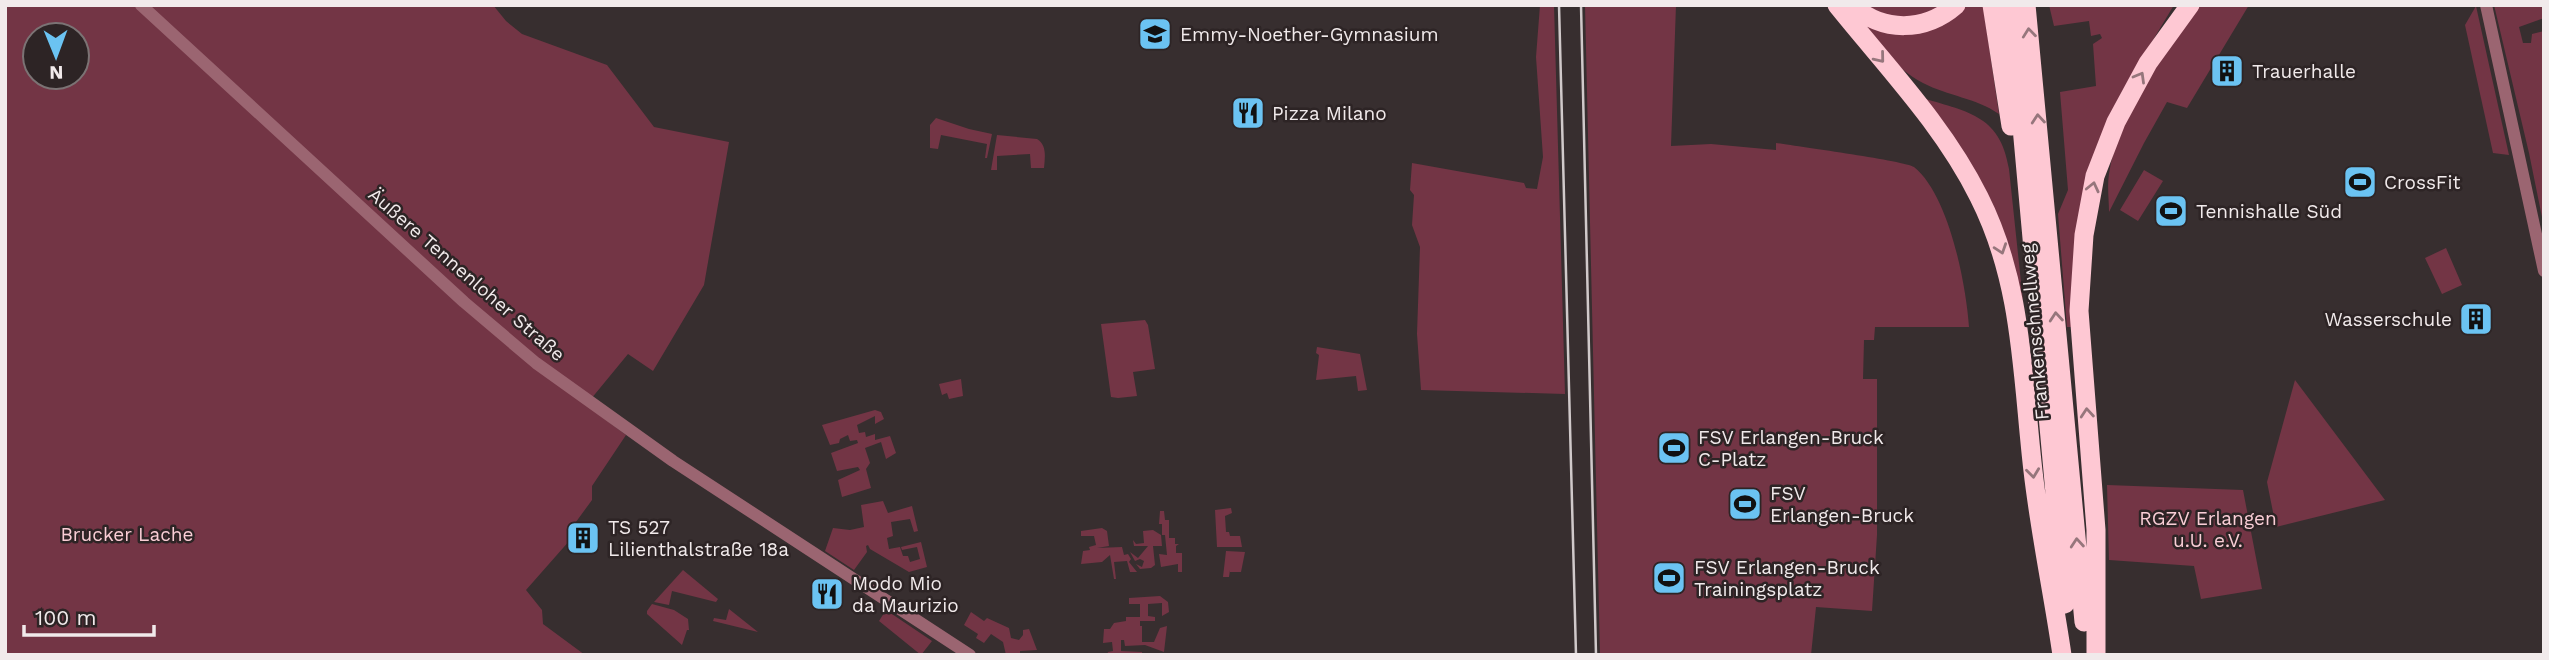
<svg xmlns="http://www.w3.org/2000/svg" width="2549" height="660" viewBox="0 0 2549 660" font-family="'Work Sans',sans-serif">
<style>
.green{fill:#733545;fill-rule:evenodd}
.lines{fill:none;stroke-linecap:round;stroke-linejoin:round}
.tertiary{stroke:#9b6571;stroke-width:12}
.motorway{stroke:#fec8d3;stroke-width:19}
.rail{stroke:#d0c9ca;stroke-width:2.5}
.oneway{stroke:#96767c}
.labels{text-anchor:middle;stroke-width:5;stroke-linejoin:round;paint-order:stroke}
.poi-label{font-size:19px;fill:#f1eaeb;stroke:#2d2425;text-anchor:start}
.street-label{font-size:19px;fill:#f1eaeb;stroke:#2d2425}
.park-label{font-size:19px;fill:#faced6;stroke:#2d2425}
</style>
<rect width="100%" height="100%" fill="#372e2f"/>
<!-- green -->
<path class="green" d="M5,5H493L506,21L522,34L607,65L654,127L729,142L704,285L653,371L628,354L586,405L626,435L592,486V500L573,526L578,531L526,590L542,610L543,624L585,655H5ZM35,35H77V77H35Z
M1540,5H1554L1565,394L1421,390L1417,334L1420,247L1412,225L1414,195L1410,190L1412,163L1524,183L1526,188L1537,189L1543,157L1536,57Z
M1585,5H1676L1671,146L1711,144L1776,150V143C1796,146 1905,161 1914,167C1949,195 1966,284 1969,327H1875L1874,340H1864L1863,379H1877V535L1872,611L1816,607L1811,655H1600Z
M1863,5H1945L1928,15L1895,18Z
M1965,5H1983L1999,114C1976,98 1948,96 1923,83C1894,68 1875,40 1853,15L1873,26Z
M2049,5H2174L2120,95L2073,327H2067L2058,214L2068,190L2060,92L2096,86L2093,44L2102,38L2100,34L2091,36L2089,21L2054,26Z
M2197,5H2249L2187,108L2167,102L2144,143L2109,212C2109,200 2107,186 2109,174C2117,117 2165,52 2197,5Z
M2494,5H2544V18L2519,27L2523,43H2531L2532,34L2544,31V227L2529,153Z
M2476,6L2509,155L2493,153L2465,25Z
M1920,97C1965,112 2000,113 2009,169L2023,301L2012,263Z
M936,118L969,129L992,134L987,158H985L987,144L941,135L938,149L930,148V125Z
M997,135L1037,139C1047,145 1045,157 1044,168H1031L1030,154L997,156V170H991Z
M2144,170L2163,181L2138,221L2120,210Z
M2446,248L2462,285L2442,294L2425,258Z
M1145,320L1148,325L1155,369L1133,372L1137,396L1118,398L1111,397L1101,324Z
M1317,347L1360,354L1367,390L1358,391L1356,376L1316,380L1319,355L1316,353Z
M961,379L963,396L949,399L947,393L942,395L939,384Z
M2295,380L2385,500L2276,527L2267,482Z
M875,410L881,412L884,419L875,424V416L857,425L859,433L865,432L866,437L875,434V440L890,436L896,453L886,459L881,442L865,448L870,463L866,469L871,488L842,497L838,480L860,470L858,467L837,471L831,453L858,443L857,440L850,441L848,435L840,439L839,443L830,445L822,425Z
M2107,485L2243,490L2262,589L2201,599L2194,566L2109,560Z
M883,501L888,513L912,506L918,531L914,532L910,519L891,522L893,536L887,538L889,549L900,547L903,556H908L910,562L920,559L917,547L902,550L901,547L921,542L927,567L909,572L870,549L868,545L866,546L867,552L854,570L825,551L833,528L850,530L864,527L861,505Z
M1231,508L1232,513L1225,516L1226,532H1229L1230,536H1240L1242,547H1217L1215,510Z
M1160,511H1164L1165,520H1169V538H1175V544H1179L1176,546V553H1182V572H1178V564L1161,567L1159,554L1167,555L1165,535H1162V524H1159Z
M1102,528L1107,531L1109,546L1097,548L1122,547L1124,555L1128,554L1131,559L1129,562L1137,572H1130L1127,561L1114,562L1116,579H1114L1110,555L1102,562L1081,564L1083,551L1090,550L1089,547L1096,545L1094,536H1081V531Z
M1153,530L1161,535L1162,546H1153L1155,565L1151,568L1140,569L1136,564L1142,567L1144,561L1140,559L1135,561L1130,552L1138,558L1148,546H1134L1133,540L1136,544L1144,543L1143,531Z
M1226,551L1245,552L1241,572H1230V570L1229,577H1223Z
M683,570L718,599L716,602L672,591L669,605L654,602Z
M1160,596L1168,602L1169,612L1162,616V603L1148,604V616L1155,617V621H1140V626H1142V642H1154L1160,628L1167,626L1164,652L1145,645L1125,646L1124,640H1121V651L1142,652V655H1107L1108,652L1113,651L1112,642L1103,643L1104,629H1110L1114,623L1126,621V617H1140V604H1129V598Z
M652,604L674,610L688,619L689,630H687L682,645L647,614V611Z
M729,609L758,632L713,621L714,618L726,620Z
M886,610L932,641L921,655L879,621Z
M971,612L984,621L987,618L1009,628L1011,638L1019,640L1023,635V630L1029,629L1037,650L1020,651V655H1006L1003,642L991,634L984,643L976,638L978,634L964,625Z"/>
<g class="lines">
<!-- tertiary -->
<path class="tertiary" d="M141,5L464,302L536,363L673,461L970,655
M2486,5L2544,271"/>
<!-- motorway -->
<path class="motorway" d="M1837,5C1886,66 1944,126 1979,197C2023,284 2022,376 2033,471C2040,533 2053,593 2062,655
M1852,5C1883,33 1925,32 1956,5
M1992,5L2011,126
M2011,5L2065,604
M2026,5L2084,622
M2096,655V530L2079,311L2084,235L2095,176L2116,122L2148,63L2190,5"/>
<!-- rail -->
<path class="rail" d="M1559,5L1576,655
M1581,5L1596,655"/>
</g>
<!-- one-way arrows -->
<defs><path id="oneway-chevron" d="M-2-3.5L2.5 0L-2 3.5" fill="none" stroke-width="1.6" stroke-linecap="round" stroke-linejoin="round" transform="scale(1.75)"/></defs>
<g class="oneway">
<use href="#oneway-chevron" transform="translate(2029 33) rotate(-96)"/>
<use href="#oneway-chevron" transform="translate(1880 58) rotate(51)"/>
<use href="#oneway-chevron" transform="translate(2140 77) rotate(-60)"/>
<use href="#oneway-chevron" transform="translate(2038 119) rotate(-95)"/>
<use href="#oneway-chevron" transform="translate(2093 187) rotate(-77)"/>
<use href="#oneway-chevron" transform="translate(2001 249) rotate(71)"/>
<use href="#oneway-chevron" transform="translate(2056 317) rotate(-95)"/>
<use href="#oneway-chevron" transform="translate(2087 413) rotate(-95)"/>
<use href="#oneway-chevron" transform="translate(2033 473) rotate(83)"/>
<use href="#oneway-chevron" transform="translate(2077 543) rotate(-95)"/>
</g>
<!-- icons -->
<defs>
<symbol id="school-square" viewBox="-11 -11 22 22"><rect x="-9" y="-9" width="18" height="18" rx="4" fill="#6bc3f2" stroke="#2d2425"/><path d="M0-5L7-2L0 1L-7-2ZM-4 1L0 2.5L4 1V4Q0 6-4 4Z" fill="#111"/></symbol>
<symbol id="building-square" viewBox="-11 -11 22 22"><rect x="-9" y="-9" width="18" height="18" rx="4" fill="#6bc3f2" stroke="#2d2425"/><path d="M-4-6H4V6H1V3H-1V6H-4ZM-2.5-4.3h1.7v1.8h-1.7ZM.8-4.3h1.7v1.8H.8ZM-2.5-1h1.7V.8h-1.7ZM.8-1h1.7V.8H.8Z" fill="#111"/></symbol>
<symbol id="restaurant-square" viewBox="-11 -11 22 22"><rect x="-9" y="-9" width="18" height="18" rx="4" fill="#6bc3f2" stroke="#2d2425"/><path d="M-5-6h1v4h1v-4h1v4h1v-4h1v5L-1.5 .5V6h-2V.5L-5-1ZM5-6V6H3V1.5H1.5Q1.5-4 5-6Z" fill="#111"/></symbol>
<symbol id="stadium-square" viewBox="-11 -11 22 22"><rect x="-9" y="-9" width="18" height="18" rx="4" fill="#6bc3f2" stroke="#2d2425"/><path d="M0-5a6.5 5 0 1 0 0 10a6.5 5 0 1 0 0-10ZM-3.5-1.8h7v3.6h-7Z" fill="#111"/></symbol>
</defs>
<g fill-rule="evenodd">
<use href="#school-square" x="1136" y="15" width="38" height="38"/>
<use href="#building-square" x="2208" y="52" width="38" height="38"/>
<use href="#restaurant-square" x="1229" y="94" width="38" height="38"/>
<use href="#stadium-square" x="2341" y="163" width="38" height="38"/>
<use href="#stadium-square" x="2152" y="192" width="38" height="38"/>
<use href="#building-square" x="2457" y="300" width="38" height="38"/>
<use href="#stadium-square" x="1655" y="429" width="38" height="38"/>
<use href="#stadium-square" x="1726" y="485" width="38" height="38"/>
<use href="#building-square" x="564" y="519" width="38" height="38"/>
<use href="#stadium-square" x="1650" y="559" width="38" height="38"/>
<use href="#restaurant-square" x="808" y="575" width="38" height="38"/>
</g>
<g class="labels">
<!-- poi labels -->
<g class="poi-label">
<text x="1180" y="41">Emmy-Noether-Gymnasium</text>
<text x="2252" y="78">Trauerhalle</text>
<text x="1272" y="120">Pizza Milano</text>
<text x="2384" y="189">CrossFit</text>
<text x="2196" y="218">Tennishalle Süd</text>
<text x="2452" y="326" text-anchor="end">Wasserschule</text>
<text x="1698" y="444">FSV Erlangen-Bruck<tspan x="1698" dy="22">C-Platz</tspan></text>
<text x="1770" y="500">FSV<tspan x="1770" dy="22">Erlangen-Bruck</tspan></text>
<text x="608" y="534">TS 527<tspan x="608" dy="22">Lilienthalstraße 18a</tspan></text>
<text x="1694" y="574">FSV Erlangen-Bruck<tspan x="1694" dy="22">Trainingsplatz</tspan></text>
<text x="852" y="590">Modo Mio<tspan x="852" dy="22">da Maurizio</tspan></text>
</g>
<!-- street labels -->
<g class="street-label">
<text transform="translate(467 274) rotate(41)" y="7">Äußere Tennenloher Straße</text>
<text transform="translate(2034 332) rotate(-95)" y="7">Frankenschnellweg</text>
</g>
<!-- park labels -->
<g class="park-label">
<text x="2208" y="525">RGZV Erlangen<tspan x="2208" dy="22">u.U. e.V.</tspan></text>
<text x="127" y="541">Brucker Lache</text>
</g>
</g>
<!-- border -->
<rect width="2549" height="660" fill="none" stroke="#f1eaeb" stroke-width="14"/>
<!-- north arrow -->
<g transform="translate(56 56) rotate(179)"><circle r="33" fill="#2d2425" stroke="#7b7374" stroke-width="2"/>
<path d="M0-5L12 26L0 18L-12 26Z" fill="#6bc3f2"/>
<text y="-10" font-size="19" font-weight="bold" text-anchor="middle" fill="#f1eaeb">N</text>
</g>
<!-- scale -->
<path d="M24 625v10h130v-10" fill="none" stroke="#f1eaeb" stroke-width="3.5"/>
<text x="35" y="625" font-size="21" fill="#f1eaeb" stroke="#2d2425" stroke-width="5" paint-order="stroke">100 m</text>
</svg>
